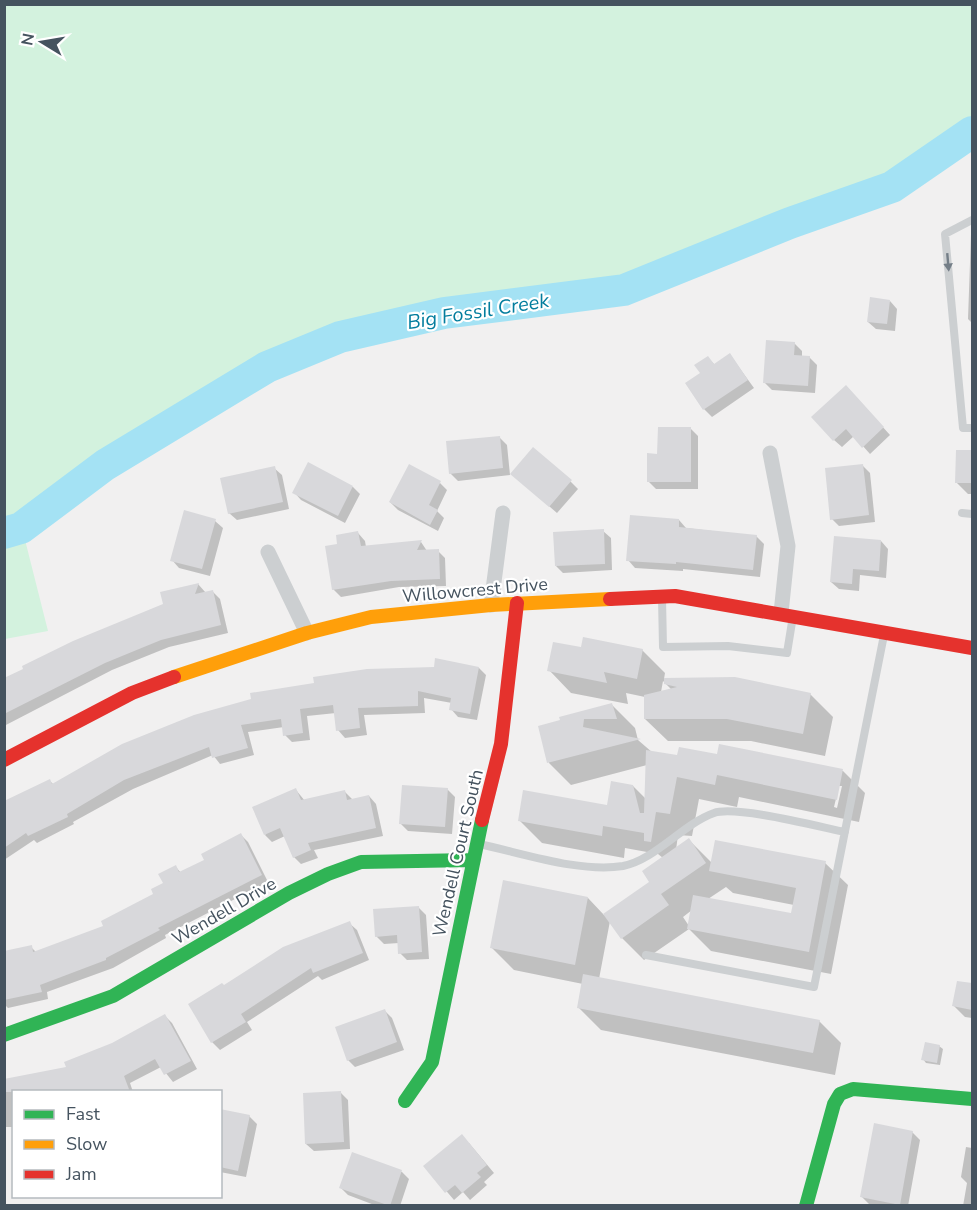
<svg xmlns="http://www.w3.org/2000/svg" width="977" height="1210" viewBox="0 0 977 1210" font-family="'Nunito Sans',sans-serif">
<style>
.green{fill:#d3f2de}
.shadow{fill:#0003;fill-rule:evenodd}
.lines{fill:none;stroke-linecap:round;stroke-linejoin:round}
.river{stroke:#a4e2f4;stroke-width:32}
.building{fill:#d8d8db}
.lane{stroke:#cccfd1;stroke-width:8}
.street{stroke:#cccfd1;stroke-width:15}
.fast{stroke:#30b455;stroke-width:14}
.slow{stroke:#ff9f0a;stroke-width:14}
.jam{stroke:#e5322d;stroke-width:14}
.oneway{fill:#747e87}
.labels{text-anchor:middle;stroke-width:4.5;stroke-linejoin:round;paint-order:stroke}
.street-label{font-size:18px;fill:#45535f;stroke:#fff}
.water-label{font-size:20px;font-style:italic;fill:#037d9e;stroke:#fff}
</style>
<rect width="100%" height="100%" fill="#f1f0f0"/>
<!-- green -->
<path class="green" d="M5,4L972,5V130L892,187L790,223L624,290L444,313L340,337L267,367L105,465L22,528L48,631L5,639Z"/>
<!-- shadow -->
<path class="shadow" d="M971,234H972V323L968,319Z
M890,301L897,309L895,331L876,329L868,322Z
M794,343L802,351V357H809L817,365L815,393L772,390L765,383Z
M730,355L754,388L712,417L704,409L702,374L708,358L715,365Z
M853,394L890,435L870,454L854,436L842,447L834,440Z
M690,428L698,436V489H656L648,481L659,455Z
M499,437L507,445L510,475L458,481L450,473Z
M957,451L972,452V494H968L956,482Z
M862,465L870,473L875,522L839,526L832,519Z
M274,468L282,475L289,509L237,520L229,513Z
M520,481H570L578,489L557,513Z
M440,483L447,490L437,511L444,518L438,531L398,510L390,502Z
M353,487L360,494L345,523L301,500L294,492Z
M679,520L686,528L756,536L764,544L760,577L683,569V571L635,568L628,560Z
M215,521L223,528L210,576L179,568L172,560Z
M603,531L611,538L612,570L563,573L556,566Z
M358,533L365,541L366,547L421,542L427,551H438L445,558L446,586L399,587L341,597L333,589L339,545Z
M881,541L888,549L886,578L860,575L859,591L839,589L831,582Z
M198,584L206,593L212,591L220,599L228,633L169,647L112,670L4,726V680L165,605Z
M582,649L642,650L665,673L664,679H735L810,694L833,717L825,756L751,741H668L645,719V697L626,693L628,704L571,693L549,670ZM663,681L672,690L661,692Z
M479,668L486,675L477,720L458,717L451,709L452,703L424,698L425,713L364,715L367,735L345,738L338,730L336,713L307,716L310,740L292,742L285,735L284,727L248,732L254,755L220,764L213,755L133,789L73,822L74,824L37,843L34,840L4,860V804L50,781L54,785L123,745Z
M612,705L635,728L638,740L653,753L678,757L718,756L720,746L843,771L865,793L859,822L739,797L737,807L699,799L692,836L678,835L676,850L689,840L712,863H825L848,885L831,974L711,951L689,929L644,960L622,938L610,921L599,979L819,1021L841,1043L835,1075L601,1030L578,1007L583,984L514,970L492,948L588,898L604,915L651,882L663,858L658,854L625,848L624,858L542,843L519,820L608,807L633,786L646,799L647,765L571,785L549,763L540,727ZM839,786H842L837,808L834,807ZM726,887L733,893L794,905L792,915L708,899ZM692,910L689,926L683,917Z
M447,789L455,797L452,834L408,831L401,824Z
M296,790L305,801L345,792L353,800L369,796L376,804L383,836L314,850L318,858L301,864L294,857L285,836L272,842L265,835Z
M241,835L248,842L268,882L165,935L166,938L113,968L47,992L48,999L8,1008L4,1004V953L31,947L37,953L105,927L155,895L176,867L181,873L206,861Z
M418,907L426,915L429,959L407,960L400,953L399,943L384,944L376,936Z
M349,923L357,930L369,960L322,980L318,976L247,1022L252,1030L220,1050L212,1042L190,1004Z
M958,982L972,985V1018L965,1017L954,1006Z
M385,1011L392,1018L404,1050L355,1067L348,1060Z
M165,1016L172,1023L197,1069L173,1082L161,1067L130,1083L133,1092H77L112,1044Z
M939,1046L943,1049L940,1065L926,1063L923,1059Z
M4,1080L14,1092V1127H4Z
M341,1093L348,1100L350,1149L314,1151L306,1144Z
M220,1110L249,1116L257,1124L246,1177L220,1172Z
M912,1132L920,1140L908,1206L869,1204L862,1197Z
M469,1143L494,1173L484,1182L487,1185L470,1200L463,1192L454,1200L425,1166Z
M966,1147L972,1148V1206H963L967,1183L961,1177Z
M353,1154L402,1172L409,1179L400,1206H377L348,1195L341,1188Z"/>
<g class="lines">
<!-- river -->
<path class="river" d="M4,533L21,528L105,465L267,367L340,337L444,313L624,290L790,223L892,187L972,132"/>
</g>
<!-- building -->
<path class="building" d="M870,297L890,300L887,324L867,322Z
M766,340L795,342L794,355L810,356L808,386L763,383Z
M730,353L748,380L703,410L685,383L700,373L694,365L708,356L714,364Z
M846,385L884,427L862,448L846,429L833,441L811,417Z
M658,427H691V482H647V453L657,454Z
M500,436L503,468L449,474L446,441Z
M533,447L572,480L549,507L510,474Z
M956,450H972V483H955Z
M308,462L353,486L338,516L292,493Z
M409,464L441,481L429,505L438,510L430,525L389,502Z
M863,464L869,515L830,520L825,468Z
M275,466L283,502L228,514L220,478Z
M184,510L216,519L202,569L170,561Z
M630,515L679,519V527L757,535L753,570L676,562V564L626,561Z
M604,529L605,564L555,566L553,532Z
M358,531L361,546L422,540L417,550L439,549L440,579L391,581L332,590L325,546L337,544L336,535Z
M834,536L881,540L879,571L853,569L852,584L830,582Z
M199,583L195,594L213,590L221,625L161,640L105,663L4,714V678L23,669L22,666L73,641L163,604L160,592Z
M583,637L643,649L637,679L604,672L607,683L547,671L553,642L581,647Z
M435,658L479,667L470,714L449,710L451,698L418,691V706L358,708L360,728L336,731L333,705L300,709L303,733L283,736L281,719L241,725L248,748L212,758L209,747L124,780L67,814L68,817L28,836L26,833L4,848V801L50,779L52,784L122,744L194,715L251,699L250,693L314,683L313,677L367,669L434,667Z
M735,677L811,693L803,734L727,719H644V695L677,687L664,684V678Z
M612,703L617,719H584L583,727L641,739L547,763L538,726L560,720L559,717Z
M719,744L843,769L837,800L717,775L715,785L677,777L670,814L656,812L651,842L644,841V833L603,826L602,836L518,821L523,790L607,805L611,781L633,785L640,813H644L646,750L677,755L679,747L717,754Z
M402,785L448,788L445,827L399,824Z
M296,788L301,800L345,790L347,800L369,795L376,828L308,843L311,850L293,858L280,828L264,835L252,807Z
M241,833L262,875L158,928L160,930L106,958V960L40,985L42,992L4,1000V951L32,945L33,952L103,926L101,921L153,894L151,889L163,883L158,874L176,865L179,872L204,860L201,854Z
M689,838L706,863L661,894L669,905L621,939L603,914L649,882L642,871Z
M715,840L826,861L809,952L687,929L693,895L791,913L796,888L709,871Z
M503,880L588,897L575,965L490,948Z
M419,906L422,952L398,954L397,935L375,937L373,909Z
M350,921L363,953L313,973L311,968L241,1014L246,1022L211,1043L188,1004L222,983L224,985L283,947Z
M583,974L820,1020L813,1053L577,1008Z
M957,981L972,983V1010L952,1006Z
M385,1009L397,1042L347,1061L335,1027Z
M165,1014L191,1061L164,1075L155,1059L124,1076L130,1092H6L4,1079L66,1067L64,1062L112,1043Z
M925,1042L940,1045L937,1063L921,1060Z
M341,1091L344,1142L305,1144L303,1093Z
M220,1109L250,1115L238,1171L220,1167Z
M874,1123L913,1131L900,1205L860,1197Z
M462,1134L487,1165L477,1173L481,1177L462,1193L455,1185L445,1193L423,1166Z
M352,1152L402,1170L390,1206L339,1188Z"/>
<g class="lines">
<!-- lane -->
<path class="lane" d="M972,220L945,234L963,428H972
M962,513L972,514
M662,598L663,647L728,646L787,653L793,616
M479,844C522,853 580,873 623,866C655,860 683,824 714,813C735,805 820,827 845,832
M646,955L814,987L884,635"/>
<!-- street -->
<path class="street" d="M770,453L788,546L781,613
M268,552L307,633
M491,605L503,513"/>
<!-- fast -->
<path class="fast" d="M4,1035L113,996L289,893L328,874L361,862L472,860
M405,1101L432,1062L482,820
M806,1206L834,1104L840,1094L853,1089L972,1099"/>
<!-- slow -->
<path class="slow" d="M174,677L307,633L371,617L491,605L610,599"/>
<!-- jam -->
<path class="jam" d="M610,599L675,596L972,648
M4,760L132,693L174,677
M482,820L501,744L517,603"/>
</g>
<!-- one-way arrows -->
<defs><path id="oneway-solid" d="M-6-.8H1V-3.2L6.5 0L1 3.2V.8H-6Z" transform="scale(1.5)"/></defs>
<use class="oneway" href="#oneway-solid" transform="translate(948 262) rotate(85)"/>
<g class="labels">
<!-- street labels -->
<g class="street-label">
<text transform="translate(475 590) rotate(-5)" y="6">Willowcrest Drive</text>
<text transform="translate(458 853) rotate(-77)" y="6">Wendell Court South</text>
<text transform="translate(224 911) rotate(-30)" y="6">Wendell Drive</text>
</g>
<!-- water labels -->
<g class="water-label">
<text transform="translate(478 311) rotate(-9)" y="7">Big Fossil Creek</text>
</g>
</g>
<!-- border -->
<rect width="977" height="1210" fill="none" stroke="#45535f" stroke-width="12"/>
<!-- legend -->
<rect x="12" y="1090" width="210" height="108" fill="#ffffff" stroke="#b5babf" stroke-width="1.5"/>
<rect x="24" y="1110" width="30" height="9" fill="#30b455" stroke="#b5babf" stroke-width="1.5"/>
<text x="66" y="1120" font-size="18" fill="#45535f">Fast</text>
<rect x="24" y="1140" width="30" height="9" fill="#ff9f0a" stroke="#b5babf" stroke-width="1.5"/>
<text x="66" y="1150" font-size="18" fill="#45535f">Slow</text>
<rect x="24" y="1170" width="30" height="9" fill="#e5322d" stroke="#b5babf" stroke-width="1.5"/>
<text x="66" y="1180" font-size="18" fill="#45535f">Jam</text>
<!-- north arrow -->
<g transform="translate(42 42) rotate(281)" stroke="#ffffff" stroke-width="4.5" paint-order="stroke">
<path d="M0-4.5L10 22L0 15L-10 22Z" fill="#45535f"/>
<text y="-9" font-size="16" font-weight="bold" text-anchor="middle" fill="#45535f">N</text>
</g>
</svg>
